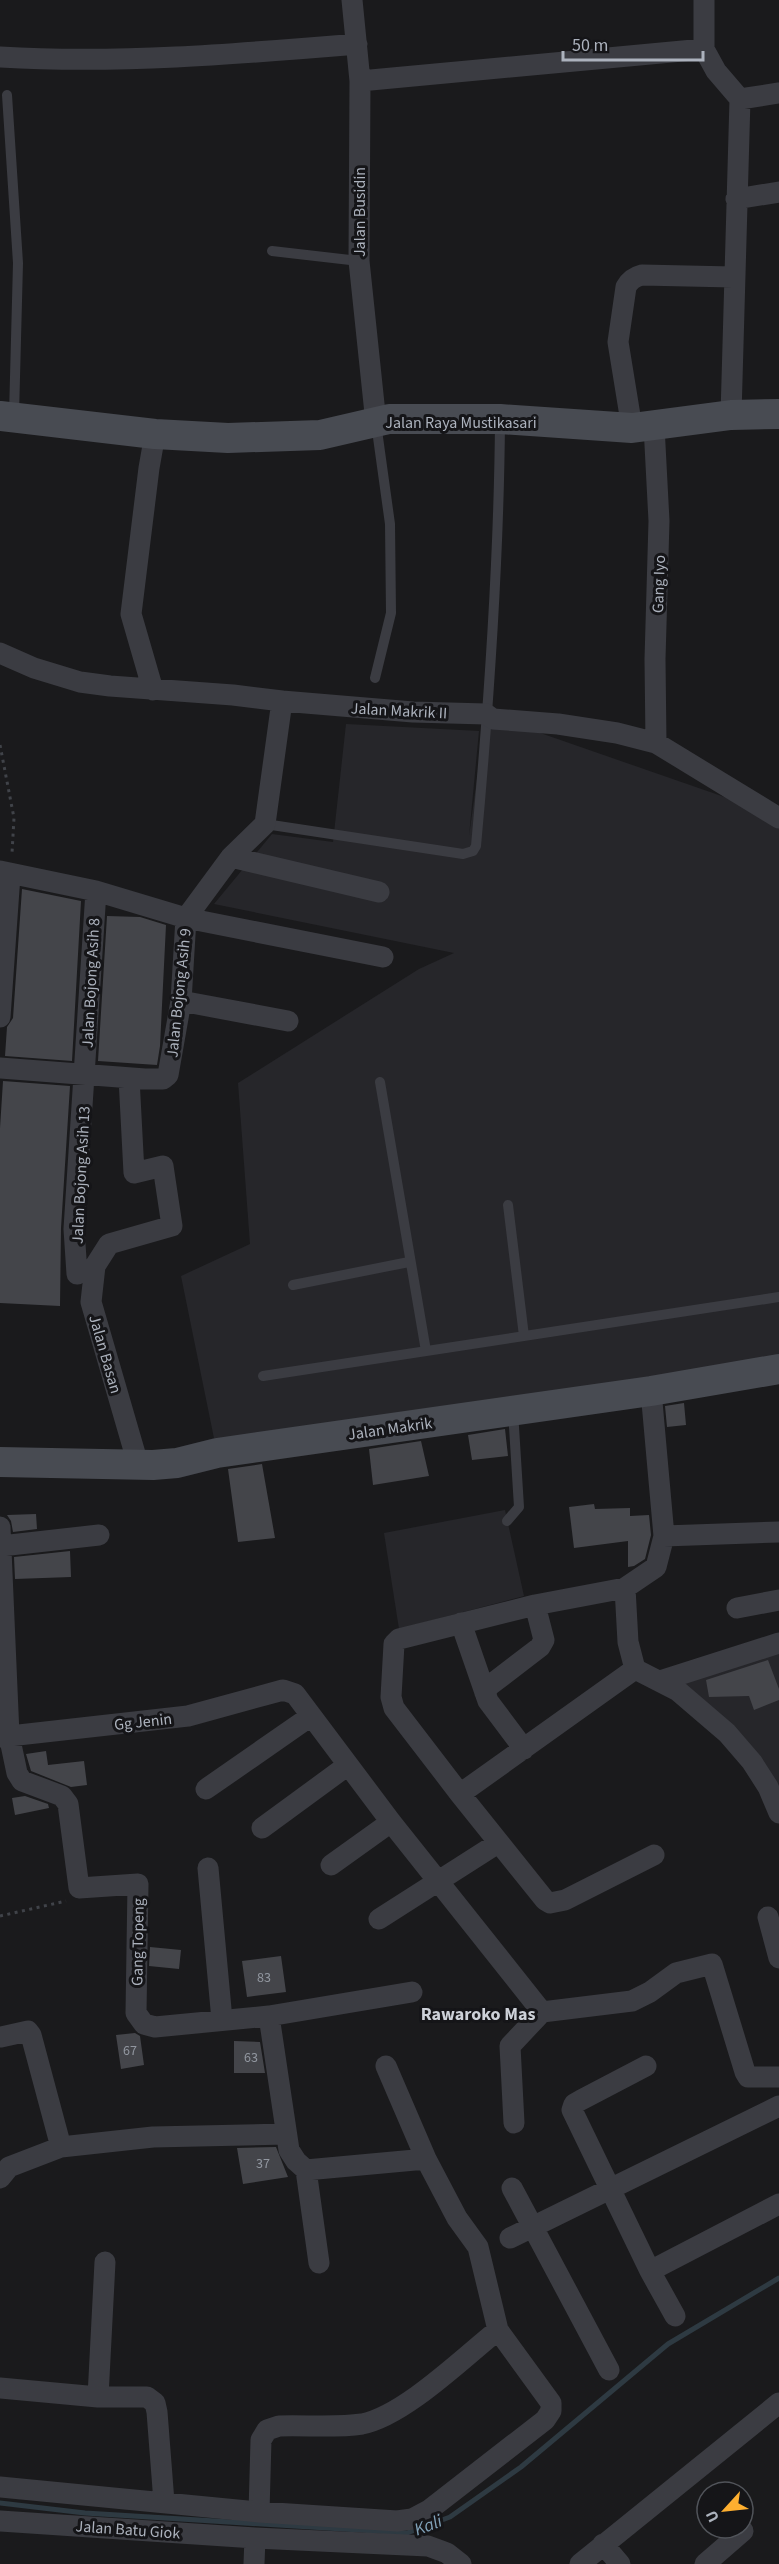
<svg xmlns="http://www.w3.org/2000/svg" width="779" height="2564" viewBox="0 0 779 2564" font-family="'Source Sans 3',sans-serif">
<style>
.built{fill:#26262a}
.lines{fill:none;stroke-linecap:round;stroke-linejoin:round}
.stream{stroke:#2e3a42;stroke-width:5}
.building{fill:#44454a}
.path{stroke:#404349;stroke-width:3;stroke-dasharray:3 4.5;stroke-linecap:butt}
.lane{stroke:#3b3c42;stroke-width:10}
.street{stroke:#3b3c42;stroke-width:21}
.secondary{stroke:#484b52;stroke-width:30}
.labels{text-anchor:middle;stroke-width:6;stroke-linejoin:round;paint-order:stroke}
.number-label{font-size:14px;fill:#9297a0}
.street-label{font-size:16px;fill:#acb2bd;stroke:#151518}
.neighbourhood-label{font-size:18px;font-weight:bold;fill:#cdd1d8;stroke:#151518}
.water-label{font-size:18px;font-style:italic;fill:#81a2b9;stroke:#151518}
</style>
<rect width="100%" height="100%" fill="#1a1a1c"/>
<!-- built -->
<path class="built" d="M486,714L773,814L779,819V1358L217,1453L181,1276L250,1244L238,1083L419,969L454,953L214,904L272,834L333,842L346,724L479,731L469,836Z
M505,1510L524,1596L399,1629L384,1533Z
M779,1647V1800L674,1680Z"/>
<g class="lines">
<!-- stream -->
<path class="stream" d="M0,2503L85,2513L407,2533L450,2517L521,2467L668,2344L779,2278"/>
</g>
<!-- building -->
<path class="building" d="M22,889L81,901L72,1061L5,1056L7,1027L13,1018Z
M107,916L140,917L166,925L160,1046L157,1065L98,1061Z
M3,1081L70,1086L61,1228L60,1306L0,1303V1128Z
M684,1403L686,1425L667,1427L665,1406Z
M505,1429L508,1456L472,1460L468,1435Z
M421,1441L429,1476L373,1485L369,1449Z
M262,1464L275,1538L238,1542L228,1469Z
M594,1504L595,1509L630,1508V1516L649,1515L651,1535L645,1559L634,1566L628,1567V1541L574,1548L569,1507Z
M36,1514L37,1529L13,1532L11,1521L7,1515Z
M70,1551L71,1577L15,1579L14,1557Z
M768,1660L779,1689V1700L754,1710L749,1696L709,1697L706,1680Z
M46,1751L48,1765L84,1761L87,1785L71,1787L31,1771L26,1754Z
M25,1796L48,1804L49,1808L15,1815L12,1798Z
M150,1947L181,1950L179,1969L149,1966Z
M281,1956L286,1992L247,1997L242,1961Z
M135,2033L140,2036L144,2065L121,2069L116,2035Z
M234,2041L260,2042L265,2073H234Z
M276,2147L288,2177L243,2184L237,2148Z"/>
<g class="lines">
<!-- path -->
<path class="path" d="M0,745L14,818L12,853
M0,1916L66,1901"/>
<!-- lane -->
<path class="lane" d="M7,95L18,263L14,415
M272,251L359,261
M375,678L391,613L390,524L376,423
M265,824L463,854L473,851L476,846C489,704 499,562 500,420
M380,1082L426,1351
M508,1205L524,1336
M293,1285L409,1262
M263,1376L779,1297
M507,1521L519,1507L513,1411"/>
<!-- street -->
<path class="street" d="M352,0L360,81L359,261L376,423
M704,0V49L716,71L740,99L731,415
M0,57C120,64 237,54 357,44
M360,81L704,49
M740,99L779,93
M736,199L779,192
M654,426L659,521L655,659L656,743
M632,428L618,342L626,287C630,280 634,277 642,275L733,277
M0,653L34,668L80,682L110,686L233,695L282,701L413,712L486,714L493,719L558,724L617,733L656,743L779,818
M153,690L131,614L149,468L155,434
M231,857L379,892
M0,871L96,891L186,918L383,957
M186,918L231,857L265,824L282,701
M181,1001L288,1021
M0,1017L10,875
M0,1068L145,1079H163L168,1075L181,1001L186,918
M129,1078L134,1173L163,1166L172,1226L109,1244L95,1266L91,1302L138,1464
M77,1274L74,1229L96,891
M651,1391L664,1536L656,1567L625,1588L628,1642L635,1669L678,1691L727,1733L752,1762L768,1787L779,1813
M0,1527L9,1735L17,1773L22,1781L62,1796L68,1804L79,1888L138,1884L136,2013L144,2024L155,2027L269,2016L289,2150L296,2161L306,2170L426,2159
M664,1536L779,1532
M1,1546L99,1535
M625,1588L535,1605L399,1639L394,1644L391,1697L394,1708L460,1794L545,1900L550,1903L565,1900L654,1855
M737,1608L779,1600
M461,1623L488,1701L524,1749
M660,1681L779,1643
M485,1693L489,1686L540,1647L544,1640L535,1605
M0,1737L188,1716L283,1690L295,1694L391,1822L542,2012L632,2001L650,1992L676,1973L712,1964L745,2072L748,2077H779
M206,1789L311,1716
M460,1794L635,1669
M262,1828L348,1765
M331,1865L391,1822
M208,1868L222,2020
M768,1917L779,1958
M379,1919L498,1843
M269,2016L412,1992
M1,2037L28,2031L31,2035L61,2147
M646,2066L581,2100L574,2104L572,2110L650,2271L675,2316
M514,2123L510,2046L542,2012
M306,2170L319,2263
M0,2178L9,2167L61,2147L153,2137L286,2134
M512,2188L609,2370
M510,2238L779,2106
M650,2271L779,2204
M0,2388L98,2397H147L155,2403L157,2412L164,2502
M98,2397L105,2262
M0,2487L259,2512L397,2521L412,2519L429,2510L545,2420L551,2411V2403L498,2330L478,2247L457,2218L426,2159L386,2066
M259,2512L261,2440L267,2430L279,2426C306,2425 336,2428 362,2424C404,2416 464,2357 498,2330
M0,2521L255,2538L428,2546L447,2553L461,2564
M603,2544L620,2564
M254,2564L255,2538
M580,2564L779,2403
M705,2564L743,2531"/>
<!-- secondary -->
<path class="secondary" d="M0,416L155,434L228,438L320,435L389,419H500L632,428L731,415L779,414
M0,1462L153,1465L177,1463L217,1453L651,1391L779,1369"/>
</g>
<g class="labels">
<!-- number labels -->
<g class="number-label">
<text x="264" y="1982">83</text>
<text x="130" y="2055">67</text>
<text x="251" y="2062">63</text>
<text x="263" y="2168">37</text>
</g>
<!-- street labels -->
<g class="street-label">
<text transform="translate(359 212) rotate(-90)" y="6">Jalan Busidin</text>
<text x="461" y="428">Jalan Raya Mustikasari</text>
<text transform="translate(658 584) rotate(-88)" y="6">Gang Iyo</text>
<text transform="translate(399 710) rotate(3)" y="6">Jalan Makrik II</text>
<text transform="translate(90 983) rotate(-87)" y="6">Jalan Bojong Asih 8</text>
<text transform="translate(178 993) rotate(-84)" y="6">Jalan Bojong Asih 9</text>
<text transform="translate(80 1175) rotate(-87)" y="6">Jalan Bojong Asih 13</text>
<text transform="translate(106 1354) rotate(74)" y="6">Jalan Basan</text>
<text transform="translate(390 1428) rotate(-8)" y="6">Jalan Makrik</text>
<text transform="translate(143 1721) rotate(-6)" y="6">Gg Jenin</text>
<text transform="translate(137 1942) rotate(-89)" y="6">Gang Topeng</text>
<text transform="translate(128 2529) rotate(4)" y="6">Jalan Batu Giok</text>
</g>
<!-- neighbourhood labels -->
<g class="neighbourhood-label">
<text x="478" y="2020">Rawaroko Mas</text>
</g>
<!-- water labels -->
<g class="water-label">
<text transform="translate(428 2525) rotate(-21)" y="6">Kali</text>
</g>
</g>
<!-- north arrow -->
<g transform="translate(725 2510) rotate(243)"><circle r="28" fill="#151518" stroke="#51545a" stroke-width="1.5"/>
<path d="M0-4.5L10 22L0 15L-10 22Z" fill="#feaf30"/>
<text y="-9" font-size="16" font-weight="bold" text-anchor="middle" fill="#acb2bd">U</text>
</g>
<!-- scale -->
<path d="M563 51v9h140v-9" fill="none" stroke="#acb2bd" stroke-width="3"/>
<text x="572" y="51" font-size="18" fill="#acb2bd" stroke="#151518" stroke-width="4.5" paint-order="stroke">50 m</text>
</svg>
